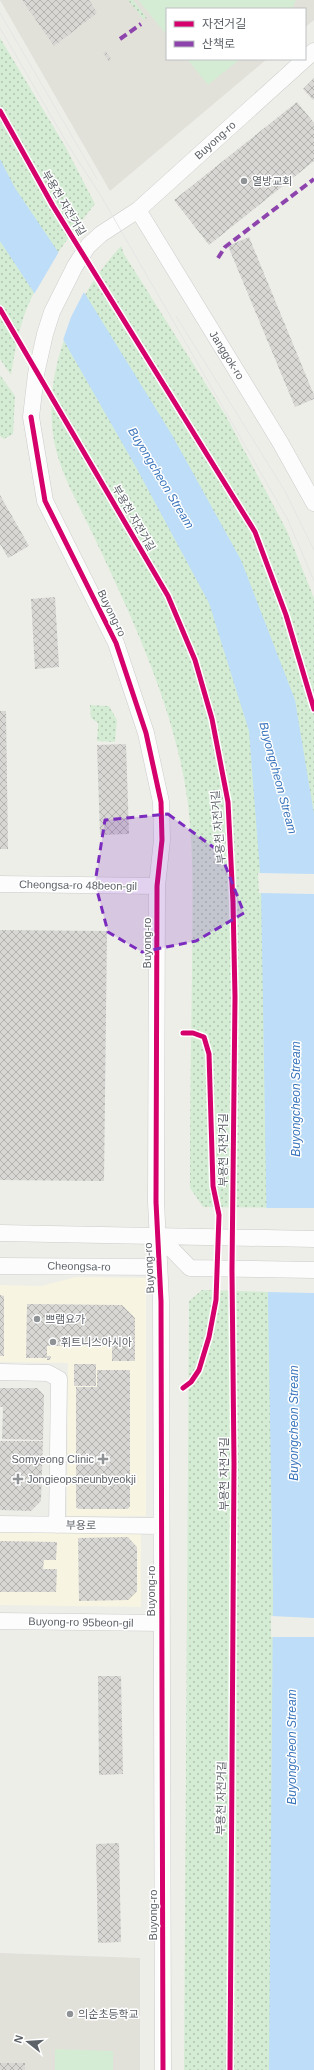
<svg xmlns="http://www.w3.org/2000/svg" width="314" height="2070" viewBox="0 0 314 2070" font-family="Arial,'Noto Sans KR',sans-serif">
<style>
.commercial{fill:#f7f4e2}
.education{fill:#e1e0d9}
.grass{fill:url(#grass-dots)}
.pitch{fill:#d5ecd4}
.water{fill:#bdddf8}
.pier{fill:#eeeee9}
.building{fill:url(#building-cross-hatch)}
.lines{fill:none;stroke-linecap:round;stroke-linejoin:round}
.minor-casing{stroke:#cbcccb;stroke-width:17}
.minor{stroke:#fcfcfc;stroke-width:16}
.tram{stroke:#e4e5e4;stroke-width:1}
.quiet{stroke:#8e44ad;stroke-width:4;stroke-dasharray:8 4;stroke-linecap:butt}
.cycleway-casing{stroke:#fff;stroke-width:8}
.cycleway{stroke:#d6006c;stroke-width:5}
.marked{fill:#7b2cbf;fill-opacity:0.2;stroke:#7b2cbf;stroke-width:3;stroke-dasharray:8 5;stroke-linejoin:round}
.poi-dot{fill:#909395;stroke:#fff;stroke-width:1.5}
.labels{text-anchor:middle;stroke-width:3;stroke-linejoin:round;paint-order:stroke}
.street-label{font-size:11px;fill:#5d6268;stroke:#fff}
.poi-label{font-size:11px;fill:#5d6268;stroke:#fff;text-anchor:start}
.water-label{font-size:12px;font-style:italic;fill:#3a75bc;stroke:#fff}
</style>
<defs>
<pattern id="grass-dots" width="8" height="8" patternUnits="userSpaceOnUse"><rect width="8" height="8" fill="#d5ecd4"/><path d="M2 2h.1M6 6h.1" fill="none" stroke="#b0c3b0" stroke-width="1.8" stroke-linecap="round"/></pattern>
<pattern id="building-cross-hatch" width="8" height="8" patternUnits="userSpaceOnUse"><rect width="8" height="8" fill="#d8d7d4"/><path d="M0 0l8 8M0 8l8-8" fill="none" stroke="#b2b2b0"/></pattern>
</defs>
<rect width="100%" height="100%" fill="#eeeee9"/>
<!-- commercial -->
<path class="commercial" d="M76,1277L146,1278V1516H67L68,1363L0,1362V1285L41,1286Z
M0,1531L141,1534V1607L0,1605Z"/>
<!-- education -->
<path class="education" d="M0,0H314V20L305,27V9H167V59H267L110,191Z
M0,1953L140,1958V2070H0Z"/>
<!-- grass -->
<path class="grass" d="M128,0H133L147,18L143,19Z
M0,38L65,146L95,204C70,235 45,267 29,303C19,326 15,351 11,375L0,359Z
M121,246L124,254L226,416L287,531L314,598V1208L203,1207L190,1188C190,1115 191,1042 192,970C192,912 195,854 187,797C174,708 134,622 96,541C81,508 61,477 54,441C42,371 74,297 121,246Z
M0,375L15,396L13,434L4,439L0,436Z
M90,705L109,706L117,720L115,742L97,741L98,723L91,718Z
M202,1290L314,1293V2070H184L189,1301Z"/>
<!-- pitch -->
<path class="pitch" d="M138,0H296L292,9H167V35Z
M187,59H240L208,85Z
M55,2049L113,2051V2070H55Z"/>
<!-- water -->
<path class="water" d="M0,159L15,188L71,271L172,435L241,560L295,700L314,814V2070H269L273,1596L261,885L249,731L209,603L137,469L52,320L0,241Z"/>
<!-- pier -->
<path class="pier" d="M60,250L85,290L71,317L62,343L33,296Z
M258,873L314,874V894L259,893Z
M264,1208H314V1293L266,1292Z
M271,1616L314,1618V1637H271Z"/>
<!-- building -->
<path class="building" d="M22,0H89L97,13L54,46Z
M106,51L111,59L109,61L103,53Z
M314,78V99L313,100L303,89Z
M297,102L314,123V161L209,245L174,200Z
M249,237L314,395V399L295,407L228,246Z
M0,495L29,546L8,558L0,544Z
M55,597L59,667L35,669L31,599Z
M0,711H6L8,849H0Z
M126,744L129,834L100,835L97,745Z
M0,930L107,931L104,1181L0,1180Z
M0,1295L4,1296V1356H0Z
M27,1304L122,1305L135,1318V1361H112V1346H47V1356H51L50,1360H47V1358H26Z
M74,1364H96V1386H74Z
M97,1370H130V1507L127,1509H78L76,1507V1387H97Z
M0,1388H37L44,1395L43,1440L2,1439L3,1407H0Z
M0,1441H43L41,1501L31,1511L0,1510Z
M128,1537L137,1547V1591L128,1600L79,1601L78,1538Z
M0,1541L57,1542L56,1560H44L43,1569H57L56,1592H0Z
M98,1676H121L123,1774L99,1775Z
M119,1843L121,1942L98,1943L96,1844Z
M0,2063H25V2070H0Z"/>
<g class="lines">
<defs>
<path id="minor" d="M138,210L280,442L314,503
M0,884L157,886
M0,1233L314,1239
M158,1235L190,1268L314,1270
M0,1266L159,1267
M0,1372L48,1373L59,1379L57,1525
M0,1524L161,1526
M0,1621L162,1623
M163,2070L161,1301L156,1202L157,886L162,840L161,802L146,733L116,643L45,501L31,417L36,374L45,334L52,312L75,266L88,246L101,234L138,210L314,51"/>
</defs>
<!-- minor casing -->
<use href="#minor" class="minor-casing"/>
<!-- minor -->
<use href="#minor" class="minor"/>
<!-- tram -->
<path class="tram" d="M0,13L97,179
M0,28L68,145L101,196L288,520L314,581
M176,316L285,491L314,550"/>
<!-- quiet -->
<path class="quiet" d="M120,39L141,24
M218,258L225,247L314,179"/>
<defs>
<path id="cycleway" d="M0,111L53,206L255,532L286,615L314,709
M0,309L168,596L195,660L212,719L228,802L233,902L235,997L232,1270L234,1464L230,2070
M31,417L45,501L116,643L146,733L161,802L162,840L157,886L156,1202L161,1301L163,2070
M183,1033H193L204,1037L209,1054L213,1186L219,1215L216,1300L209,1337L199,1370L191,1382L183,1388"/>
</defs>
<!-- cycleway casing -->
<use href="#cycleway" class="cycleway-casing"/>
<!-- cycleway -->
<use href="#cycleway" class="cycleway"/>
</g>
<!-- marked area -->
<path class="marked" d="M168,814L220,852L244,913L196,941L142,952L108,932L95,883L105,820Z"/>
<!-- markers -->
<g class="poi-dot">
<circle cx="244" cy="181" r="4"/>
<circle cx="37" cy="1319" r="4"/>
<circle cx="53" cy="1342" r="4"/>
<path d="M101 1453h4v4h4v4h-4v4h-4v-4h-4v-4h4z"/>
<path d="M16 1473h4v4h4v4h-4v4h-4v-4h-4v-4h4z"/>
<circle cx="70" cy="2014" r="4"/>
</g>
<g class="labels">
<!-- street labels -->
<g class="street-label">
<text transform="translate(215 140) rotate(-42)" y="4">Buyong-ro</text>
<text transform="translate(64 203) rotate(59)" y="4">부용천 자전거길</text>
<text transform="translate(227 355) rotate(58)" y="4">Janggok-ro</text>
<text transform="translate(134 518) rotate(60)" y="4">부용천 자전거길</text>
<text transform="translate(112 613) rotate(64)" y="4">Buyong-ro</text>
<text transform="translate(218 827) rotate(-95)" y="4">부용천 자전거길</text>
<text transform="translate(78 885) rotate(1)" y="4">Cheongsa-ro 48beon-gil</text>
<text transform="translate(147 943) rotate(-90)" y="4">Buyong-ro</text>
<text transform="translate(223 1150) rotate(-90)" y="4">부용천 자전거길</text>
<text transform="translate(79 1266) rotate(1)" y="4">Cheongsa-ro</text>
<text transform="translate(149 1268) rotate(-93)" y="4">Buyong-ro</text>
<text transform="translate(224 1474) rotate(-90)" y="4">부용천 자전거길</text>
<text transform="translate(81 1525) rotate(1)" y="4">부용로</text>
<text transform="translate(151 1591) rotate(-90)" y="4">Buyong-ro</text>
<text transform="translate(81 1622) rotate(1)" y="4">Buyong-ro 95beon-gil</text>
<text transform="translate(221 1798) rotate(-89)" y="4">부용천 자전거길</text>
<text transform="translate(153 1915) rotate(-90)" y="4">Buyong-ro</text>
</g>
<!-- poi labels -->
<g class="poi-label">
<text x="252" y="185">열방교회</text>
<text x="45" y="1323">쁘램요가</text>
<text x="61" y="1346">휘트니스아시아</text>
<text x="94" y="1463" text-anchor="end">Somyeong Clinic</text>
<text x="27" y="1483">Jongieopsneunbyeokji</text>
<text x="78" y="2018">의순초등학교</text>
</g>
<!-- water labels -->
<g class="water-label">
<text transform="translate(161 478) rotate(59)" y="4">Buyongcheon Stream</text>
<text transform="translate(278 778) rotate(75)" y="4">Buyongcheon Stream</text>
<text transform="translate(296 1099) rotate(-90)" y="4">Buyongcheon Stream</text>
<text transform="translate(294 1423) rotate(-90)" y="4">Buyongcheon Stream</text>
<text transform="translate(292 1747) rotate(-90)" y="4">Buyongcheon Stream</text>
</g>
</g>
<!-- legend -->
<rect x="166" y="8" width="140" height="52" fill="#ffffff" stroke="#bec0c3"/>
<rect x="174" y="21" width="20" height="6" fill="#d6006c" stroke="#bec0c3"/>
<text x="202" y="28" font-size="12" fill="#5d6268">자전거길</text>
<rect x="174" y="41" width="20" height="6" fill="#8e44ad" stroke="#bec0c3"/>
<text x="202" y="48" font-size="12" fill="#5d6268">산책로</text>
<!-- north arrow -->
<g transform="translate(28 2042) rotate(287)" stroke="#ffffff" stroke-width="3" paint-order="stroke">
<path d="M0-3L7 15L0 10L-7 15Z" fill="#5d6268"/>
<text y="-6" font-size="11" font-weight="bold" text-anchor="middle" fill="#5d6268">N</text>
</g>
</svg>
